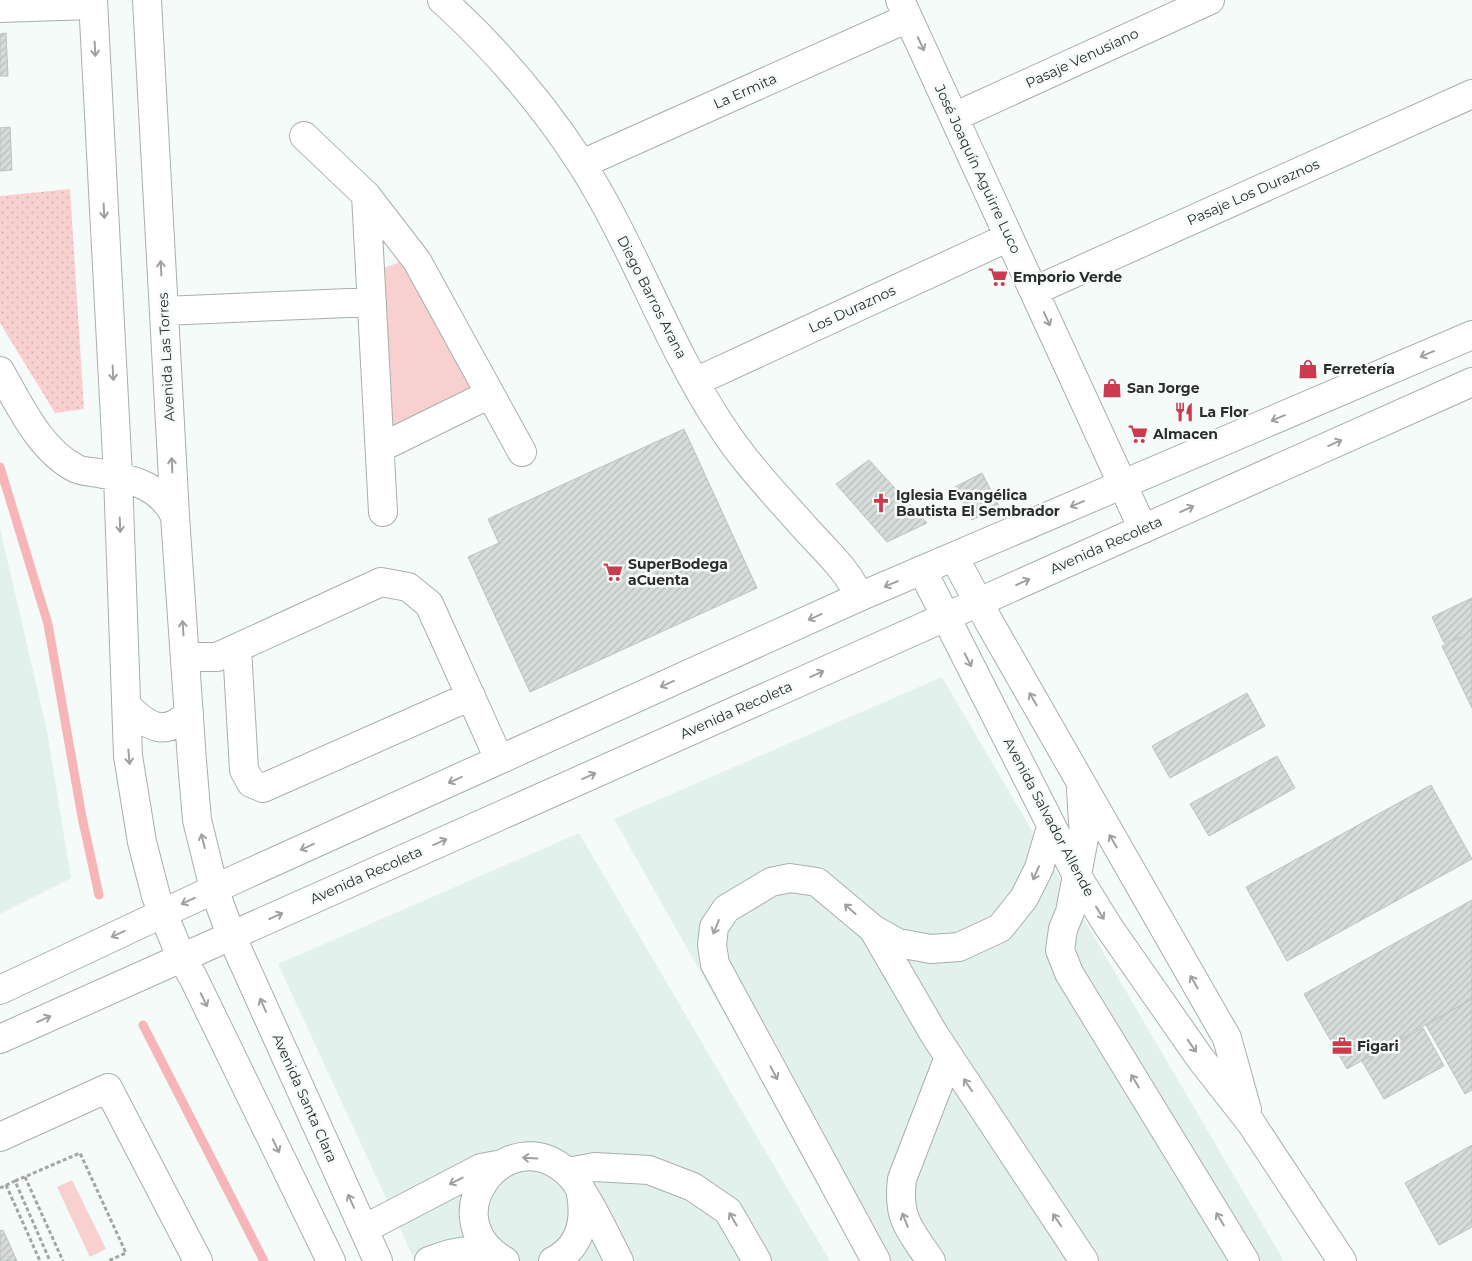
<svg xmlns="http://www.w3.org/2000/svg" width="1472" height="1261" viewBox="0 0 1472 1261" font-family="Montserrat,sans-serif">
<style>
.built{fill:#e3f1ec}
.grass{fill:#f8d0d0}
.park{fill:url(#park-dots)}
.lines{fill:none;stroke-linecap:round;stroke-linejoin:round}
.stream{stroke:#f6b5b6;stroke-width:9}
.building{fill:url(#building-hatch);stroke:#bdc2c0}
.minor-casing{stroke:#a9aeac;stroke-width:30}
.major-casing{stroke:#a9aeac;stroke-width:30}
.path{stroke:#a2a6a5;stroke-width:3;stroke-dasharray:4 2.5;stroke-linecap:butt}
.minor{stroke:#fff;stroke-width:28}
.major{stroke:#fff;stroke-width:28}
.oneway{stroke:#a0a0a0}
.labels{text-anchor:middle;stroke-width:5;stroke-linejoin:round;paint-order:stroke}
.street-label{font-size:14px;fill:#2b2d2c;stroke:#f5fbf9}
.poi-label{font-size:14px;font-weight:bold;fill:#2b2d2c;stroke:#f5fbf9;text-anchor:start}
</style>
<defs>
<pattern id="park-dots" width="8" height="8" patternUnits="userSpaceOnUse" patternTransform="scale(1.25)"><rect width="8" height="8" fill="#f8d0d0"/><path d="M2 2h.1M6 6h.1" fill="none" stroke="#d5b3b3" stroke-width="1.8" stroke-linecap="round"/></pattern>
<pattern id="building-hatch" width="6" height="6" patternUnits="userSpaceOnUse" patternTransform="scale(1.25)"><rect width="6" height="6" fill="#d6dcda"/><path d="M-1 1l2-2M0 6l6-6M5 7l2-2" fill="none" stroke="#b8bdbb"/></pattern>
</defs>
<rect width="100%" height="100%" fill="#f5fbf9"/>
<!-- built -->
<path class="built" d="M0,528L47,731L71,878L0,914Z
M942,677L1284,1261H864L614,819Z
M579,833L830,1261H415L278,964Z"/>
<!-- grass -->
<path class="grass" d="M405,260L473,387L391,429L384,268Z
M72,1180L106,1249L90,1257L57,1187Z"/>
<!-- park -->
<path class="park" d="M70,189L84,409L55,413L0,323V196Z"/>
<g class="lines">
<!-- stream -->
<path class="stream" d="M0,467L48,624L82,817L99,895
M143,1025L264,1261"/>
</g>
<!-- building -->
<path class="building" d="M6,33L8,76H0V34Z
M10,127L12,170L0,171V128Z
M684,429L757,588L530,692L468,557L499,543L488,519Z
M869,460L927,523L887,542L836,484Z
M982,473L999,506L972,520L955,487Z
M1472,598V708L1442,646L1461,637L1444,643L1432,617Z
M1247,693L1265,726L1170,778L1152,746Z
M1277,756L1295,788L1209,836L1190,804Z
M1431,785L1472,859L1287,961L1246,887Z
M1472,900V999L1347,1069L1304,994Z
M1472,999V1090L1465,1094L1426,1025Z
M1423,1028L1444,1066L1384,1099L1362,1061Z
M1472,1145V1227L1439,1245L1405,1183Z
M3,1230L17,1261H0V1231Z"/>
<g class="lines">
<defs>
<path id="minor" d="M93,0L118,476L128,756L142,842L156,896L181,957L193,977L331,1261
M147,0L175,516L192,761L197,820L214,889L231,935L378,1261
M442,0C495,48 542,103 581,163C634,246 666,342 720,424C744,462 776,495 806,529C825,550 849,571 859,597
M900,0L1143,529
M0,8L93,5
M954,117L1210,0
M304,136L366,195L417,261L522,452
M582,164L908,18
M366,195L383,512
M1034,291L1472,94
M164,311L372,302
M0,371C19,404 40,451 77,469C84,472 95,472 103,474C134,479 161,487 175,516
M695,382L1009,237
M380,448L490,394
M954,557L988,620L1227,1038L1247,1110
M922,570L1077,876L1108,926L1200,1058L1251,1123L1342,1261
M237,648L244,770L251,783L263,788L471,696
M185,657H217L381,582L408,587L429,604L499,759
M127,706C148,727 165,738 189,713
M1081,790L1084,838L1070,912L1063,929L1060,950L1069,973L1245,1261
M873,929L934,1034L1084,1261
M0,1137L108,1088L198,1261
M568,1172L595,1167L649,1170L693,1187L728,1211L757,1261
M364,1229L481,1168L497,1165
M429,1261C449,1253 482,1243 500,1260
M505,1261C429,1217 508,1118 567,1172C583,1186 608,1240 619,1261
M553,1261C580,1248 586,1222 581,1194
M876,1261L715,964L712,945L714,927L726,909L771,882L790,878L817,882L873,929L898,943L931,949L959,947L1000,928L1024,898L1039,868L1051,827
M931,1261C910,1230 897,1219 902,1179L949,1057"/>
<path id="major" d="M0,990L238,878L859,597L1472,335
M0,1039L1472,382"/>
</defs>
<!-- minor casing -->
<use href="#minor" class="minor-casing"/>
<!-- major casing -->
<use href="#major" class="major-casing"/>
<!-- path -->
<path class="path" d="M25,1177L63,1261
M15,1181L80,1153L126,1253L108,1261
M6,1185L40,1261
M0,1188L15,1181L50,1261"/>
<!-- minor -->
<use href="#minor" class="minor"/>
<!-- major -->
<use href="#major" class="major"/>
</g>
<!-- one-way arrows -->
<defs><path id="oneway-shaft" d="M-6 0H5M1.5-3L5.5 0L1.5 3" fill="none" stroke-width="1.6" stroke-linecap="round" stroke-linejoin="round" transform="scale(1.25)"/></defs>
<g class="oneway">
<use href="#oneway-shaft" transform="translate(921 44) rotate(65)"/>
<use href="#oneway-shaft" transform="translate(95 49) rotate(87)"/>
<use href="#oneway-shaft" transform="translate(104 211) rotate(87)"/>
<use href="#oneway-shaft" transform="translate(161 268) rotate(-93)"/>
<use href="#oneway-shaft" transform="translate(1047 319) rotate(66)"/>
<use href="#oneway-shaft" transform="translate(1427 354) rotate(157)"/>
<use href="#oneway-shaft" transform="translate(113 373) rotate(87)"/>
<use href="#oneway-shaft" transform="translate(1278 418) rotate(157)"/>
<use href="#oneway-shaft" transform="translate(1335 443) rotate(-24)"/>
<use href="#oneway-shaft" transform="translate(172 465) rotate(-93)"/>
<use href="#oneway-shaft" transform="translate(1077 504) rotate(157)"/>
<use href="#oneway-shaft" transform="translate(1187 509) rotate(-24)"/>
<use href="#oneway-shaft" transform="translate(120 525) rotate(88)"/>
<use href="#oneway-shaft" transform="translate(1023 582) rotate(-24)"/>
<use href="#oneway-shaft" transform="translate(891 584) rotate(157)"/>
<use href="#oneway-shaft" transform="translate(815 617) rotate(156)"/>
<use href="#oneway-shaft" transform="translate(183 628) rotate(-94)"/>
<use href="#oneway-shaft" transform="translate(968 660) rotate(63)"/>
<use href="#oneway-shaft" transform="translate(817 674) rotate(-24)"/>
<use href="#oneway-shaft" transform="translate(667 684) rotate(156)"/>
<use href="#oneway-shaft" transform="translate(1033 699) rotate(-120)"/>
<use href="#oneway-shaft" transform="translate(129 757) rotate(85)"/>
<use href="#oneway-shaft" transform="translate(589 776) rotate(-24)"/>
<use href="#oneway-shaft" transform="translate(455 780) rotate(156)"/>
<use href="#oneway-shaft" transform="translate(203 841) rotate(-104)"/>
<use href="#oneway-shaft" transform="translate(1113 841) rotate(-120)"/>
<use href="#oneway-shaft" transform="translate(440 842) rotate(-24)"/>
<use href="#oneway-shaft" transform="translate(307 847) rotate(156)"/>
<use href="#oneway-shaft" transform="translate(1036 873) rotate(114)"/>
<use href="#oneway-shaft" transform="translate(188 901) rotate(155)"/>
<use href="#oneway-shaft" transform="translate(850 909) rotate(-138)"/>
<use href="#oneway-shaft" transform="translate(1100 913) rotate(58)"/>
<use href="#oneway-shaft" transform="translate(276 916) rotate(-24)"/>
<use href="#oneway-shaft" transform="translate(716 927) rotate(112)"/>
<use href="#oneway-shaft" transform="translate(118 934) rotate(155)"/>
<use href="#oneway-shaft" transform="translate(1194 982) rotate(-120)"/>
<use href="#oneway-shaft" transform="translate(204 1000) rotate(64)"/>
<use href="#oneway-shaft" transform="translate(263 1005) rotate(-114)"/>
<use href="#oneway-shaft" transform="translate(44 1019) rotate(-24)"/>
<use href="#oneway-shaft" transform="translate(1192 1046) rotate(55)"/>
<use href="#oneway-shaft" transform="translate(774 1073) rotate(62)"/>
<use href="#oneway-shaft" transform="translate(1135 1081) rotate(-121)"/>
<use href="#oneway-shaft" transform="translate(968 1085) rotate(-124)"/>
<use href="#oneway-shaft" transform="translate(276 1146) rotate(64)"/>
<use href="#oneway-shaft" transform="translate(530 1158) rotate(-177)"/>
<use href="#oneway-shaft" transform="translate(456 1181) rotate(153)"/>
<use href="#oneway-shaft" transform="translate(351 1201) rotate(-114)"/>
<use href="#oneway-shaft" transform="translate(733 1219) rotate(-120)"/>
<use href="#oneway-shaft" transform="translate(1220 1219) rotate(-121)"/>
<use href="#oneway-shaft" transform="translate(905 1220) rotate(-112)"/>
<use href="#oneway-shaft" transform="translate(1057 1220) rotate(-124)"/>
</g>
<!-- icons -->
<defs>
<symbol id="supermarket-bare" viewBox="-9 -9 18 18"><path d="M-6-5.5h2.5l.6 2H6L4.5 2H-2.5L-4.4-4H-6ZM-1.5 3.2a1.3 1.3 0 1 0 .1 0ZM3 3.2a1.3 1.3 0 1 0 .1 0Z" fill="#cb3b4f" stroke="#f5fbf9" stroke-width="2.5" paint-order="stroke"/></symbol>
<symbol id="shop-bare" viewBox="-9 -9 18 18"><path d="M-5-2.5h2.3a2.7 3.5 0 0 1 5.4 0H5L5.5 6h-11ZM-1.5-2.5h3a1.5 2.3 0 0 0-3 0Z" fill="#cb3b4f" stroke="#f5fbf9" stroke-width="2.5" paint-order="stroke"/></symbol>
<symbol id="restaurant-bare" viewBox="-9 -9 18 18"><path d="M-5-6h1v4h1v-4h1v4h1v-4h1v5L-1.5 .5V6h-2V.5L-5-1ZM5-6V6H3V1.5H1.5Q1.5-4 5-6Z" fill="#cb3b4f" stroke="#f5fbf9" stroke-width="2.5" paint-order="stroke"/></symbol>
<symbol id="church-bare" viewBox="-9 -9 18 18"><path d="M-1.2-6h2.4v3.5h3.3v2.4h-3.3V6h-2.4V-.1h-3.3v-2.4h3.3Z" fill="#cb3b4f" stroke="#f5fbf9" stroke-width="2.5" paint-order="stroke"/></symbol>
<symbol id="office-bare" viewBox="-9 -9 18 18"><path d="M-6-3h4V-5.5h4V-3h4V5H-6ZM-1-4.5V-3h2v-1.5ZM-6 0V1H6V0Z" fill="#cb3b4f" stroke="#f5fbf9" stroke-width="2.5" paint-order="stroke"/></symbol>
</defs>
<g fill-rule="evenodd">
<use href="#supermarket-bare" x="984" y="263" width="28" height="28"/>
<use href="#shop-bare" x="1294" y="355" width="28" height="28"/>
<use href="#shop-bare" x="1098" y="374" width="28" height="28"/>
<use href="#restaurant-bare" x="1170" y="398" width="28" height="28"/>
<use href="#supermarket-bare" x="1124" y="420" width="28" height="28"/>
<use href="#church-bare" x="867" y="489" width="28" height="28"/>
<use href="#supermarket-bare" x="599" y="558" width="28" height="28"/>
<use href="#office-bare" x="1328" y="1032" width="28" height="28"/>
</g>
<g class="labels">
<!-- street labels -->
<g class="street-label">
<text transform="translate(1082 58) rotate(-25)" y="5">Pasaje Venusiano</text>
<text transform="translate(745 91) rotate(-24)" y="5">La Ermita</text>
<text transform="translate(978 169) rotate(65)" y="5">José Joaquín Aguirre Luco</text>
<text transform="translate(1253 192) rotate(-24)" y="5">Pasaje Los Duraznos</text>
<text transform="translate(652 297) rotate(63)" y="5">Diego Barros Arana</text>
<text transform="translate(852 309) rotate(-25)" y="5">Los Duraznos</text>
<text transform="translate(166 357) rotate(-93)" y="5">Avenida Las Torres</text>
<text transform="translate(1106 545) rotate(-24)" y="5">Avenida Recoleta</text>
<text transform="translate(736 710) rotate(-24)" y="5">Avenida Recoleta</text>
<text transform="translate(1049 817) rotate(62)" y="5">Avenida Salvador Allende</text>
<text transform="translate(366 875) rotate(-24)" y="5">Avenida Recoleta</text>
<text transform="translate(305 1098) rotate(66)" y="5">Avenida Santa Clara</text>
</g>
<!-- poi labels -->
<g class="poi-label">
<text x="1013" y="282">Emporio Verde</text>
<text x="1323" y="374">Ferretería</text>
<text x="1127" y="393">San Jorge</text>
<text x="1199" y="417">La Flor</text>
<text x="1153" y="439">Almacen</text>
<text x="896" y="500">Iglesia Evangélica<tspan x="896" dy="16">Bautista El Sembrador</tspan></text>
<text x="628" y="569">SuperBodega<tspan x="628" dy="16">aCuenta</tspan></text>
<text x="1357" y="1051">Figari</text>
</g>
</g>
</svg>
